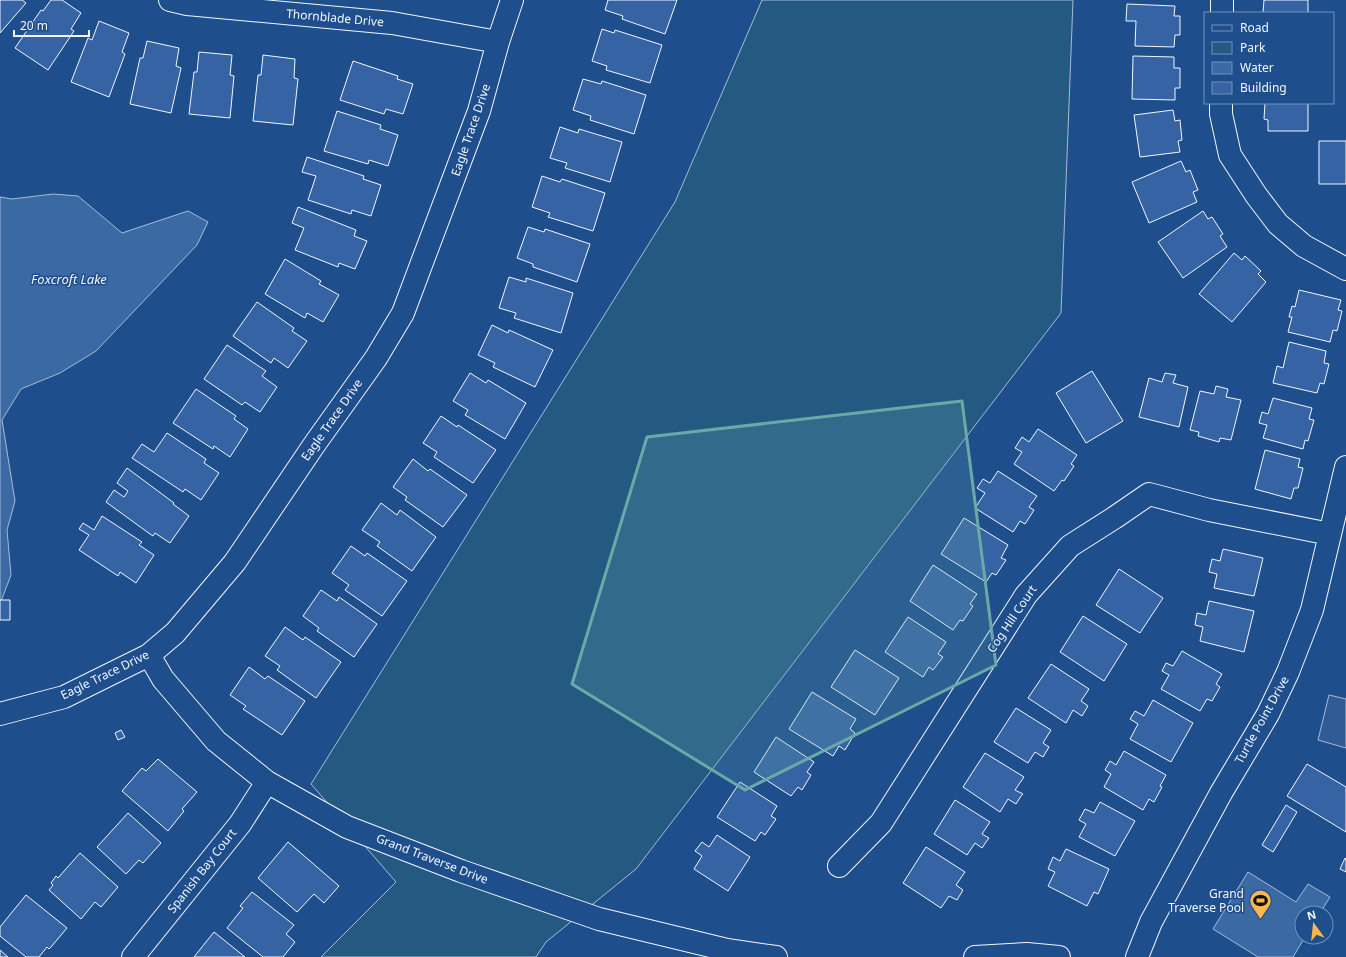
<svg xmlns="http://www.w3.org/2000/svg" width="1346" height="957" viewBox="0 0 1346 957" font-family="'Noto Sans',sans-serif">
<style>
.green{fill:#245a82;stroke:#a8bbd7}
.parking{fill:#305b95;stroke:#a8bbd7}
.water{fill:#3b69a3;stroke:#a8bbd7}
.building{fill:#3563a3;stroke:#f2f6ff}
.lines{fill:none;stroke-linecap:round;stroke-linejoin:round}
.minor-casing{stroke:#f2f6ff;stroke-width:24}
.minor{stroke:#1f4e8c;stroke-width:22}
.marked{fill:#6aa9a8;fill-opacity:0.2;stroke:#6aa9a8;stroke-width:3;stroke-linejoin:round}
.labels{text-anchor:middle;stroke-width:3;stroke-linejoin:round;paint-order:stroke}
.street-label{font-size:12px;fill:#f2f6ff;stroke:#1f4e8c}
.poi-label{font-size:12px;fill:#f2f6ff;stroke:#1f4e8c;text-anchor:end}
.water-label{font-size:13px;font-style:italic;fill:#f2f6ff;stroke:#1f4e8c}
</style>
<rect width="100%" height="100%" fill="#1f4e8c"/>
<!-- green -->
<path class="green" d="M762,0H1073L1061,313L636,869L546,942L536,957H321L396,882L311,784L675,202Z"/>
<!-- parking -->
<path class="parking" d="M1329,695L1346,699V748L1318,740Z"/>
<!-- water -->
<path class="water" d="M53,194L78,196L122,233L188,211L208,222L197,245L96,351L60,373L21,389L2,420L15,501L7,530L11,575L0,604V197L12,199Z
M1248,872L1296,902L1308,884L1330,897L1320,913H1302V937H1305L1293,957H1258L1213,929Z"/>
<!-- building -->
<path class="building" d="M0,0H22L26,3L0,33Z
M51,0H62L81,13L71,29L74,31L48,70L15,48L41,10L43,11Z
M608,0H677L665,34L622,19L623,16L605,10Z
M1264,0H1308V13H1263Z
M1127,4L1175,6L1174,16H1180V35H1175L1174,47L1135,46L1136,21H1126Z
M99,21L129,33L122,52L125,54L109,97L71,82L88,38L92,40Z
M602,29L614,33L615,30L662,45L650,83L606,70L607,66L592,61Z
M147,41L179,48L176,66L181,68L171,113L130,104L140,58H143Z
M199,52L232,55L230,75L234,76L230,118L189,114L194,72H197Z
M263,55L295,59L294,78L298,79L293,125L253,121L258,75H261Z
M1133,56L1174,57V68H1180V88H1175V100L1132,99Z
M353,61L398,76L397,79L413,84L403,114L386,109L384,114L340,100Z
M583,79L601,84L602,81L646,95L634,134L590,120L591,116L573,110Z
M1265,103H1308V131H1268V120L1264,119Z
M1173,110L1175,121L1180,120L1182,140L1178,141L1180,152L1140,157L1134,115Z
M337,111L381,125L380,129L398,135L388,166L369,160L368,164L324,151Z
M560,127L578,133L579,129L622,142L610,182L565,168L567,163L550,158Z
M1319,141H1346V184H1319Z
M307,157L364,176L363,179L381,185L371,216L352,210L351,214L308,200L316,176L302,172Z
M1181,161L1186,172L1190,170L1198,190L1193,192L1197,202L1149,223L1132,182Z
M542,176L560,182L562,179L605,193L593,231L548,217L550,213L532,207Z
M298,207L356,230L354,236L367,241L355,269L339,263L338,267L295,250L304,228L292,223Z
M1203,211L1208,219L1212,217L1223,234L1220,236L1227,247L1183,278L1158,242Z
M528,227L544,232L545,229L590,244L577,282L533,267V264L517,258Z
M1234,253L1242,260L1245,256L1261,271L1258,274L1266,282L1232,322L1199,294Z
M285,259L321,281L319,284L339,295L323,322L307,313L305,318L265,294Z
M509,277L526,282V278L573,293L561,333L514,318L516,313L499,308Z
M1299,290L1341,300L1338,310L1342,311L1337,331L1333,330L1330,342L1288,332L1292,317H1289L1292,306L1295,307Z
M257,302L294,328L292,331L307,341L288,368L274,358L271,363L233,336Z
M492,325L508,333L509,330L553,350L535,387L493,367L495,363L478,355Z
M1289,342L1326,351L1324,363L1329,364L1324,384L1320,383L1317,393L1273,383L1277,366L1283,368Z
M227,345L266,371L262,376L277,387L260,412L245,402L242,405L204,379Z
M1092,371L1123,421L1086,443L1056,393Z
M470,373L486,383L488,380L526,403L505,439L465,415L468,410L453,401Z
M1165,373L1176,375L1173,383L1188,387L1179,427L1139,417L1149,378L1162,382Z
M1216,386L1228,389L1226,397L1241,400L1231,440L1220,438L1219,442L1198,436L1199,432L1190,430L1200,391L1214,394Z
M196,389L236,416L234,419L248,429L230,457L214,446L213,449L173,423Z
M1273,398L1312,408L1309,419L1314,420L1308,441L1305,440L1303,449L1263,438L1267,425L1259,423L1262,412L1268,414Z
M441,416L457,427L458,425L496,450L473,483L434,457L437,452L423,443Z
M1038,429L1077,455L1071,464L1074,466L1064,481L1062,480L1054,491L1014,464L1022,452L1015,448L1022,437L1029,442Z
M167,433L206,459L204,463L219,473L201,500L185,489L183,492L132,458L142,444L154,452Z
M1265,450L1300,459L1298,467L1303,468L1298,488H1294L1291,499L1255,489Z
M413,459L428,471L430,469L467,495L443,527L405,500L407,497L393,487Z
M127,468L174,503L173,504L189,516L170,543L155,533L153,536L150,534L106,502L114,490L124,497L128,491L117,483Z
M998,471L1037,496L1029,507L1034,510L1025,524L1020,521L1013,532L975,508L985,493L977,488L983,479L990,483Z
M381,503L397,515L400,510L436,537L412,571L377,546L380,542L362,530Z
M102,516L142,542L139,545L154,555L136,583L120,572L118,576L79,550L89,535L79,529L83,523L94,530Z
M964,518L1008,545L1001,558L1006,560L996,575L992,573L986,582L941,554Z
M351,546L365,556L367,553L407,581L382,616L345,590L349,585L332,573Z
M1223,549L1263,558L1254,596L1214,588L1217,574L1209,572L1212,559L1220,561Z
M933,565L977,594L970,604L973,606L963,621L960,620L953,630L910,601Z
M1119,569L1163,598L1140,633L1096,605Z
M321,590L337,601L339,597L377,624L354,657L317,631L319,628L303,616Z
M0,600H10V620H0Z
M1209,601L1254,611L1244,652L1200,641L1203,627L1195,625L1197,613L1206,615Z
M1083,616L1127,644L1104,681L1060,652Z
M908,617L946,642L938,654L943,657L933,670L929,667L923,677L885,652Z
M285,627L303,640L305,637L341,662L316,698L277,670L280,666L265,656Z
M855,650L899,678L875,715L831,687Z
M1182,651L1222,674L1216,684L1220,687L1212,701L1207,699L1200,711L1161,689L1169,675L1162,671L1166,663L1173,666Z
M1051,664L1089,689L1081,701L1088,706L1082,716L1073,710L1066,723L1028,698Z
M249,667L265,679L268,676L305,701L282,735L243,709L246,706L230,695Z
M812,692L856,719L850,729L855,733L845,750L839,746L833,756L789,729Z
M1153,700L1193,723L1171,762L1130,739L1138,724L1130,719L1135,711L1144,716Z
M1016,708L1051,730L1043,743L1049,747L1043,757L1035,752L1028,763L994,742Z
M121,730L125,737L118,740L115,733Z
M776,737L814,762L807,772L811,775L802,790L798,787L791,796L754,772Z
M1124,751L1166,775L1160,786L1162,787L1154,802L1149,799L1143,810L1104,787L1111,774L1105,770L1110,761L1116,765Z
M985,753L1024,777L1015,790L1023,794L1021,796L1016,804L1008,799L1000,812L963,787Z
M158,759L197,792L182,809L184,811L168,831L122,791L142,768L146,771Z
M1307,764L1346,787V832L1287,796Z
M740,782L777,806L771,816L776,819L765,835L761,832L755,841L717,817Z
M955,800L990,822L982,834L989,838L986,842L982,848L975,843L967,855L934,834Z
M1100,802L1135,821L1115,856L1079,837L1086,824L1079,820L1085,809L1094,813Z
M1286,805L1297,812L1273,852L1262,845Z
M128,813L161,843L143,863L139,860L126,874L97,847Z
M717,835L750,857L728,891L694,869L702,856L695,851L702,842L709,847Z
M288,842L339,886L324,903L314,894L297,912L258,878Z
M926,847L965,872L956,885L963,890L957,900L949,896L941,908L903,883Z
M1066,849L1109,869L1098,894L1094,892L1087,906L1048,886L1055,872L1048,869L1053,857L1060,861Z
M80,853L118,887L101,907L95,902L81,919L49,890L53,885L51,883L56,876L58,878Z
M1345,858L1346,859V872L1340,869Z
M252,892L294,925L286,934L295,942L283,957H263L227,928L243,908L240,906Z
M26,895L67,928L51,947L49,949L47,947L39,957H26L0,936V927Z
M214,932L245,957H194Z
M0,950L8,957H0Z"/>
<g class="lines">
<defs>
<path id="minor" d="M170,0L187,4L392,23L498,42
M1222,13V0
M1221,103V114L1230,155L1256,195L1278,224L1304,246L1346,269
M149,655L163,679L216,741L267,782L347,827L461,871L599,919L727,950L776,957
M0,714L64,697L149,655L175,633L235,562L314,445L376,358L403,313L479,111L498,42L512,0
M839,866L881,823L1026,595L1070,546L1114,518L1149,494L1209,510L1330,534
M133,957L240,824L267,782
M975,957L1027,954L1059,957
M1137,957L1151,922L1221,793L1268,714L1288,672L1312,610L1346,467"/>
</defs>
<!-- minor casing -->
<use href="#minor" class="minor-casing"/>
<!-- minor -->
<use href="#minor" class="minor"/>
</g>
<!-- marked area -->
<path class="marked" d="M962,401L996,665L745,790L572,684L647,437Z"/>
<!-- icons -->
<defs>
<symbol id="stadium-pin" viewBox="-11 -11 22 30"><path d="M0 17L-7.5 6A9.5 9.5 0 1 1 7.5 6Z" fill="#ffb74d" stroke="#1f4e8c"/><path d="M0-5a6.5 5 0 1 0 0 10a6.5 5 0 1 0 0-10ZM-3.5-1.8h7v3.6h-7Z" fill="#111"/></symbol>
</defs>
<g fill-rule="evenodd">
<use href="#stadium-pin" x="1248" y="888" width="25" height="34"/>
</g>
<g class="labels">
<!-- street labels -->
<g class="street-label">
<text transform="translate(335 18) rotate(5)" y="4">Thornblade Drive</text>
<text transform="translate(471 130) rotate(-71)" y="4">Eagle Trace Drive</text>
<text transform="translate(332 420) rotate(-55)" y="4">Eagle Trace Drive</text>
<text transform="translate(1012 619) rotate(-56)" y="4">Cog Hill Court</text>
<text transform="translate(105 675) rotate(-26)" y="4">Eagle Trace Drive</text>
<text transform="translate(1262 720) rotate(-61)" y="4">Turtle Point Drive</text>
<text transform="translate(432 859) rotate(21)" y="4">Grand Traverse Drive</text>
<text transform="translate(202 871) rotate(-52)" y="4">Spanish Bay Court</text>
</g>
<!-- poi labels -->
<g class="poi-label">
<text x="1244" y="898">Grand<tspan x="1244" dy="14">Traverse Pool</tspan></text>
</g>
<!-- water labels -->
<g class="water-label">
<text x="69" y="284">Foxcroft Lake</text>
</g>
</g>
<!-- legend -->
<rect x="1204" y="12" width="130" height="92" fill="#1f4e8c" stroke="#7391ba"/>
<rect x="1212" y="25" width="20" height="6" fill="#1f4e8c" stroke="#7391ba"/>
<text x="1240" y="32" font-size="12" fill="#f2f6ff">Road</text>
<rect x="1212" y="42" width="20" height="12" fill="#245a82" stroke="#7391ba"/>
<text x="1240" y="52" font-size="12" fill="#f2f6ff">Park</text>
<rect x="1212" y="62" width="20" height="12" fill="#3b69a3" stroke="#7391ba"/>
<text x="1240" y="72" font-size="12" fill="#f2f6ff">Water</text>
<rect x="1212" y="82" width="20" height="12" fill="#3563a3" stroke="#7391ba"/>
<text x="1240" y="92" font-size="12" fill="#f2f6ff">Building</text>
<!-- north arrow -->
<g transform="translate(1314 925) rotate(345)"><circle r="19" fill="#1f4e8c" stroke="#7391ba"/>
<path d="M0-3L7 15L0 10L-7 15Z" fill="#ffb74d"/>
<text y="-6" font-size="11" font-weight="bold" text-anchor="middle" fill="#f2f6ff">N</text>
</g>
<!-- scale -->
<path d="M14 30v6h75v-6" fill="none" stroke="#f2f6ff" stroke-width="2"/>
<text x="20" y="30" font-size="12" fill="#f2f6ff" stroke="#1f4e8c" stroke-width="3" paint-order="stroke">20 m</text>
</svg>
